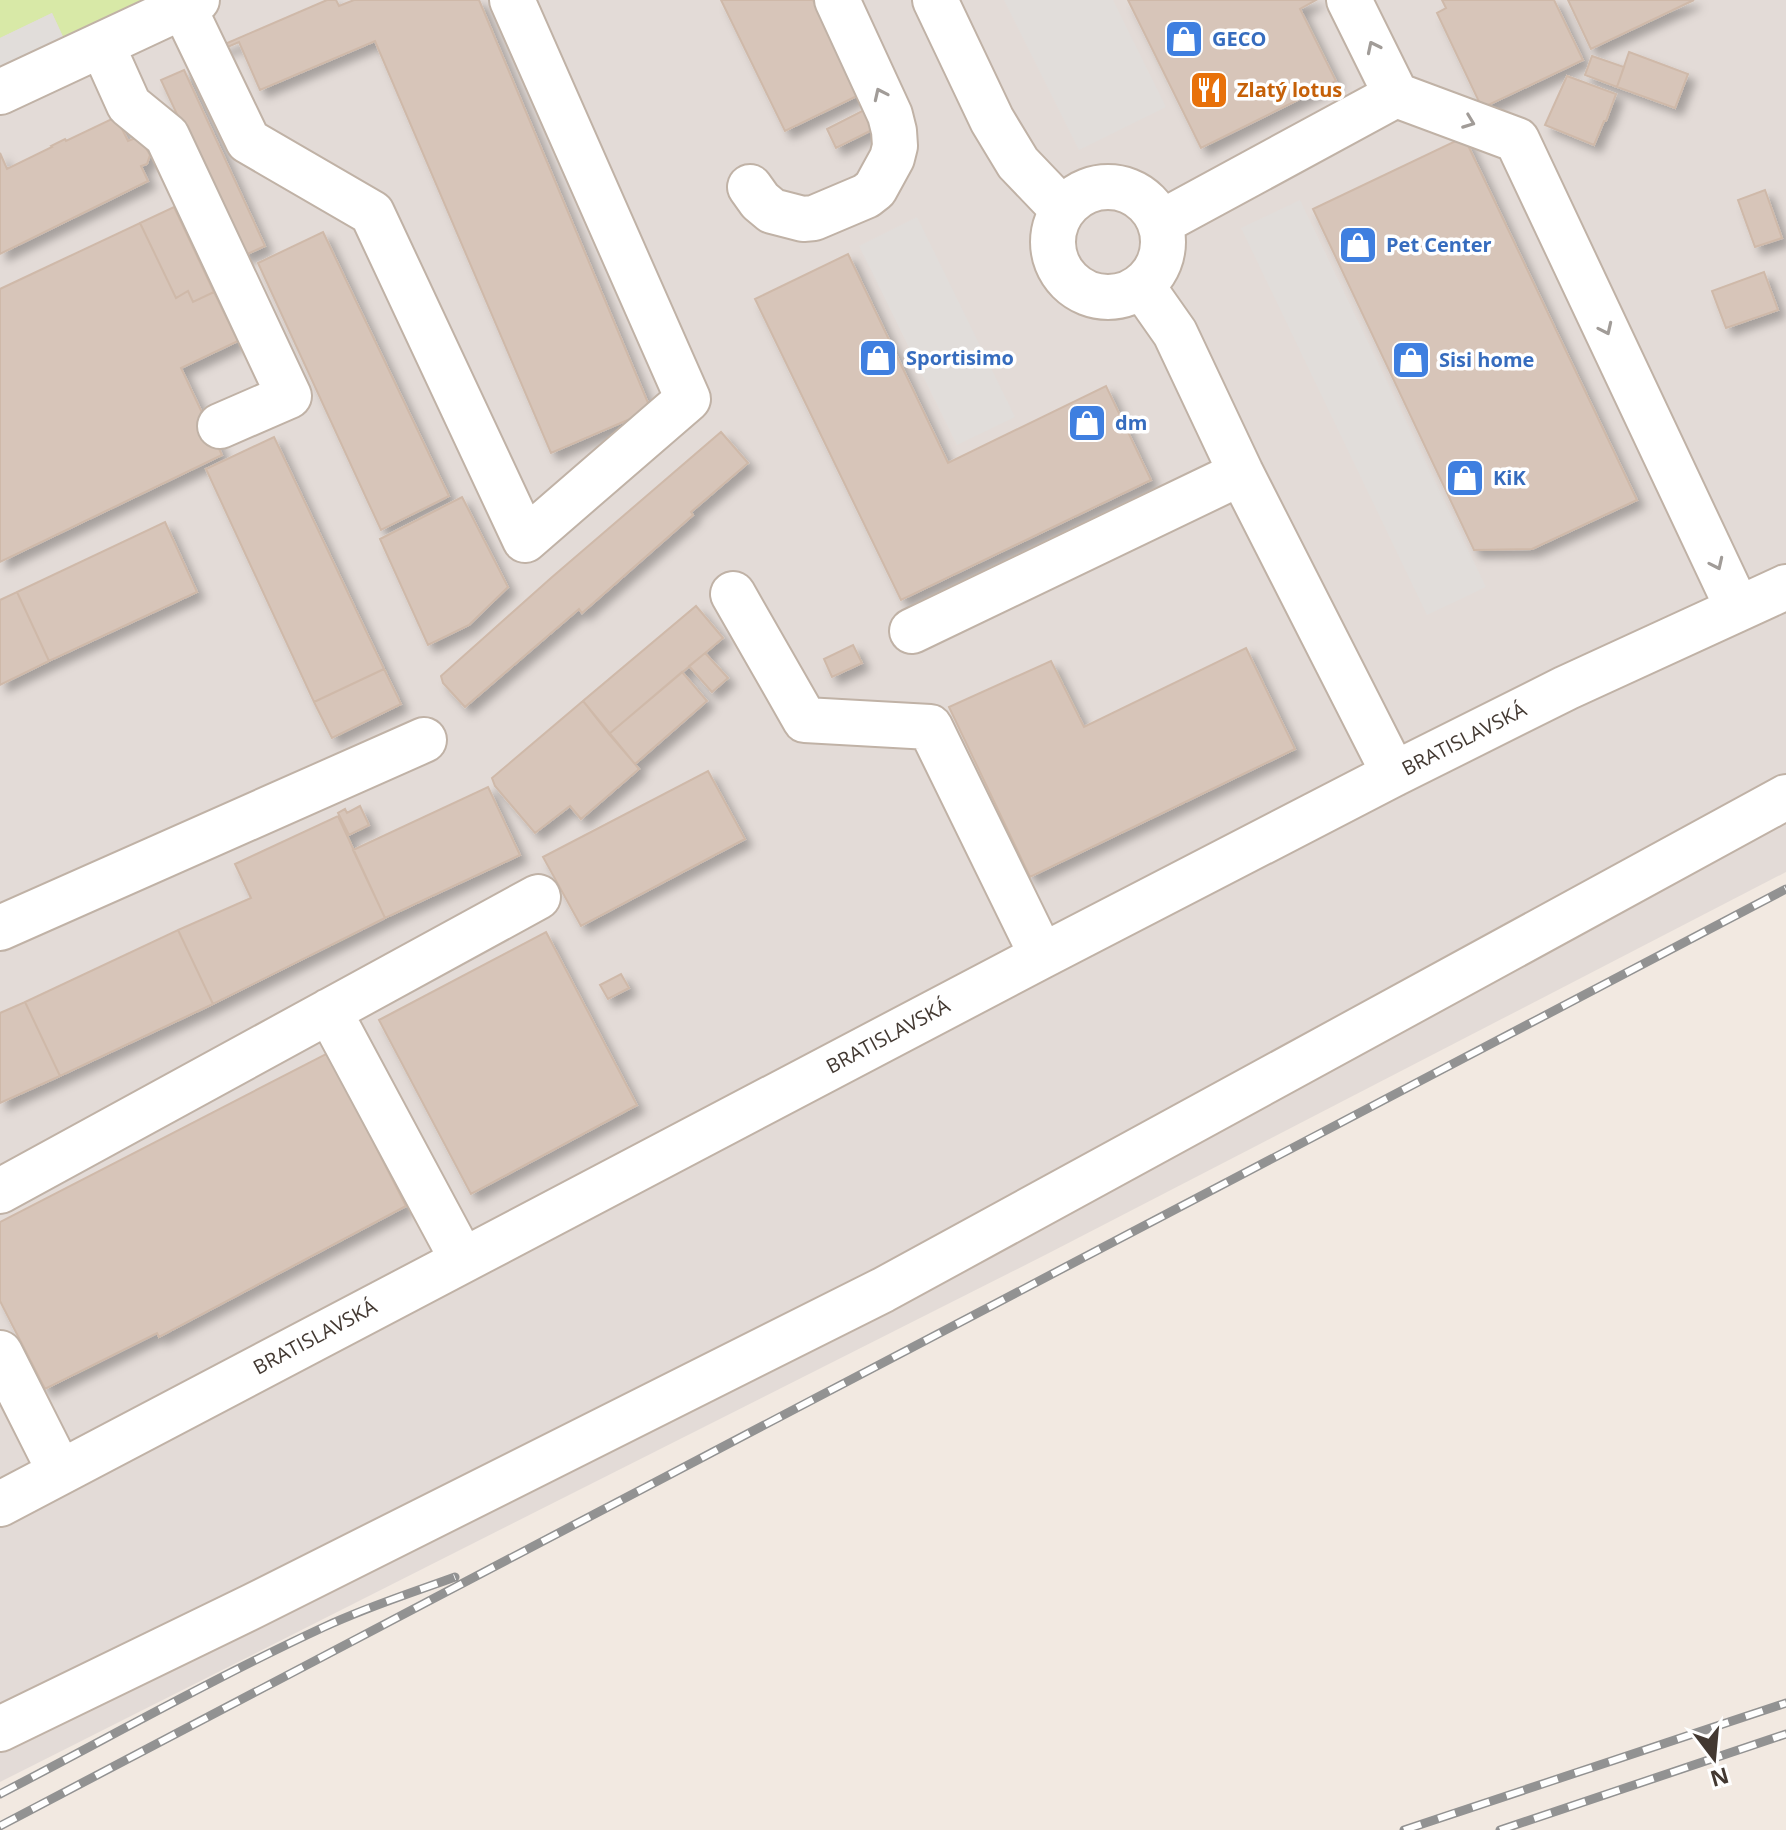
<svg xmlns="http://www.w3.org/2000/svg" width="1786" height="1830" viewBox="0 0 1786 1830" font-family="'Open Sans',sans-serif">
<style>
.industrial{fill:#e3dbd7}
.green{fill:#d8e9a7}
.parking{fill:#e1ddda}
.building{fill:#d7c5b9;stroke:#cfb9a9;stroke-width:2;filter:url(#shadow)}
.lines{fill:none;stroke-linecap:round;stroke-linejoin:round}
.minor-casing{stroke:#c0b2a6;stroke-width:48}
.minor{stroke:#fff;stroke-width:44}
.rail-casing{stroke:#929292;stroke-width:9}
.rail{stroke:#fff;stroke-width:6;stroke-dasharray:18;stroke-linecap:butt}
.oneway{stroke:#a19c98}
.labels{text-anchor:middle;stroke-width:7;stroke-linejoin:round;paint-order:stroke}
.shop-label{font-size:20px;font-weight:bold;fill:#366cbe;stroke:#fff;text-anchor:start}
.food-label{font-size:20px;font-weight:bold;fill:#c56008;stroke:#fff;text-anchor:start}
.street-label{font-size:20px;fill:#433932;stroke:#fff}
</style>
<defs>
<filter id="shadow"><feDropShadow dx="7" dy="7" stdDeviation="4" flood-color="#0004"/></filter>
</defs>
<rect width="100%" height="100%" fill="#f2e9e1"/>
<!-- industrial -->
<path class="industrial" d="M0,0H1786V872L1049,1253L0,1782Z"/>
<!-- green -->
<path class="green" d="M0,0H149L65,41L52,13L0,38Z"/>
<!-- parking -->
<path class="parking" d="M1004,0H1113L1166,107L1079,150Z
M52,13L65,41L0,73V38Z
M1300,200L1486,587L1427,615L1241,228Z
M917,217L1015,417L957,445L859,246Z"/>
<!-- building -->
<path class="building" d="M327,0H336L339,6L354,0H479L651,410L551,453L375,41L260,90L239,42L223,49L218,47Z
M721,0H813L859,95L785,131Z
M1128,0H1316L1300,9L1336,81L1201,148Z
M1442,0H1554L1583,60L1482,108L1437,13L1446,8Z
M1568,0H1694L1591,49Z
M1629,52L1688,74L1675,108L1617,87Z
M1592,56L1624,67L1617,87L1585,75Z
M184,70L265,246L243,256L161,80Z
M1567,76L1616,94L1606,121H1604L1594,145L1545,125Z
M868,108L878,127L836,148L827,129Z
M116,117L128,141L133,139H141L150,155L147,164L141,166L148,181L0,254V153L7,169L52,147L51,146L65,139L66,141Z
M1464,137L1637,500L1532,549L1474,550L1313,209Z
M1765,190L1782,238L1755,247L1738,200Z
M174,207L214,292L193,302L188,291L176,298L140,223Z
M140,223L176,298L188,291L193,302L214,292L238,341L181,368L222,455L0,562V289Z
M323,232L449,496L381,530L258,263Z
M848,254L948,463L1106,386L1151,480L901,600L755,299Z
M1764,272L1778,310L1726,328L1712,291Z
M721,432L748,463L691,512L693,515L582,613L579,609L465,707L443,683L441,676L551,578Z
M274,437L384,669L314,702L206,469Z
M462,497L508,587L469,625L428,645L380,539Z
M165,522L197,592L49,661L17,592Z
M17,592L49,661L0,685V600Z
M696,606L723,638L609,734L583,701Z
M853,645L862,663L832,677L824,659Z
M1246,648L1295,749L1030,877L949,707L1051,661L1084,727Z
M705,653L728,678L712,692L689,666Z
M384,669L401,704L332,738L314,702Z
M682,672L707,701L635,764L609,734Z
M583,701L639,769L581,819L570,806L535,833L495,786L492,778Z
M708,771L745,839L581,926L543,857Z
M488,787L520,855L385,918L353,850Z
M360,806L369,825L349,835L338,813L345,809L347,813Z
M338,816L385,918L213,1004L178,930L251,898L235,864Z
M178,930L213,1004L60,1076L25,1002Z
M546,932L637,1105L471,1194L379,1020Z
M621,974L629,988L608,999L600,985Z
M25,1002L60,1076L0,1103V1013Z
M328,1053L406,1206L159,1337L157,1333L45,1389L0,1301V1222Z"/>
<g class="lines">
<defs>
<path id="minor" d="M935,0L992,120L1018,163L1063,210
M1349,0L1396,95L1517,140L1738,609
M183,6L248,141L372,213L525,540L688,399L512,0
M102,45L129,105L167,136L289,396L220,426
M0,92L197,0
M750,187L760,201L772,211L803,219L814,218L866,196L875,189L892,158L895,146L894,131L890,115L837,0
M1053 242a55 55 0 1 1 110 0a55 55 0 1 1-110 0Z
M1160,223L1396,95
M1142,286L1175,333L1241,473L1394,774
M733,594L805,720L930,727L1042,956
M912,631L1241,473
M0,928L424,740
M329,1011L462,1259
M0,1191L538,897
M0,1353L60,1472
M0,1504L1042,956L1394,774L1566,688L1786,587
M0,1729L253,1606L883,1290L1786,797"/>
</defs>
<!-- minor casing -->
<use href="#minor" class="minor-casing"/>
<!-- minor -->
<use href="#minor" class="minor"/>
<defs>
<path id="rail" d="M0,1794C108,1738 214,1678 324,1627C367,1607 411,1593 455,1577
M0,1826L1786,889
M1404,1830L1786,1703
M1500,1830L1786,1734"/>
</defs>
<!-- rail casing -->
<use href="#rail" class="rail-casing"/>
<!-- rail -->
<use href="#rail" class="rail"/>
</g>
<!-- one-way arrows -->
<defs><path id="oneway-chevron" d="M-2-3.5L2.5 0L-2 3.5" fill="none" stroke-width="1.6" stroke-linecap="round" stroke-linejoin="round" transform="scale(2)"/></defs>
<g class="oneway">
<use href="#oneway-chevron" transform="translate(1373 47) rotate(-116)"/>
<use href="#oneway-chevron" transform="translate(880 94) rotate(-115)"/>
<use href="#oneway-chevron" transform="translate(1469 122) rotate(21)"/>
<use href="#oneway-chevron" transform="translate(1606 329) rotate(65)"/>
<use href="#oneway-chevron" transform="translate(1717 564) rotate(65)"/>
</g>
<!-- icons -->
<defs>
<symbol id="shop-square" viewBox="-11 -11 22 22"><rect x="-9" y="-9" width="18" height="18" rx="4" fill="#3f7fe0" stroke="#fff"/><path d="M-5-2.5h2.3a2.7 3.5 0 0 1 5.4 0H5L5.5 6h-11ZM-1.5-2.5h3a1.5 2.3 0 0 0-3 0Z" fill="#fff"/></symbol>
<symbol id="restaurant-square" viewBox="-11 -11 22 22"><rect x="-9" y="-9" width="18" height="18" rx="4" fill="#e8710a" stroke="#fff"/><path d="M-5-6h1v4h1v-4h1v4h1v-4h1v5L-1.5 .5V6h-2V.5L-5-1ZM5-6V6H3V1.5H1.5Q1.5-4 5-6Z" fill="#fff"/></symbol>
</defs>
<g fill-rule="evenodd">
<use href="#shop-square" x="1162" y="17" width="44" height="44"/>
<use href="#restaurant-square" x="1187" y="68" width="44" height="44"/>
<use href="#shop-square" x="1336" y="223" width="44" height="44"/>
<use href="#shop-square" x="856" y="336" width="44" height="44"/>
<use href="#shop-square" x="1389" y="338" width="44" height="44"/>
<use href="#shop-square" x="1065" y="401" width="44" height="44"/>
<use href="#shop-square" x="1443" y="456" width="44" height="44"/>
</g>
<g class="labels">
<!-- shop labels -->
<g class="shop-label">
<text x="1212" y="46">GECO</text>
<text x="1386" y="252">Pet Center</text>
<text x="906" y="365">Sportisimo</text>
<text x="1439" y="367">Sisi home</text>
<text x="1115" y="430">dm</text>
<text x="1493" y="485">KiK</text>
</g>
<!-- food labels -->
<g class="food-label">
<text x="1237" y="97">Zlatý lotus</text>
</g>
<!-- street labels -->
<g class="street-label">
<text transform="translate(1464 739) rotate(-27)" y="7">BRATISLAVSKÁ</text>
<text transform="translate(888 1036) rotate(-28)" y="7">BRATISLAVSKÁ</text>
<text transform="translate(315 1337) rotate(-28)" y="7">BRATISLAVSKÁ</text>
</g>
</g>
<!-- north arrow -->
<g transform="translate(1714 1758) rotate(164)" stroke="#ffffff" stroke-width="6" paint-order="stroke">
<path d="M0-6L14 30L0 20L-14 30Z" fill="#433932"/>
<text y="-12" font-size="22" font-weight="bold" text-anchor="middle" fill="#433932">N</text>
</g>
</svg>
